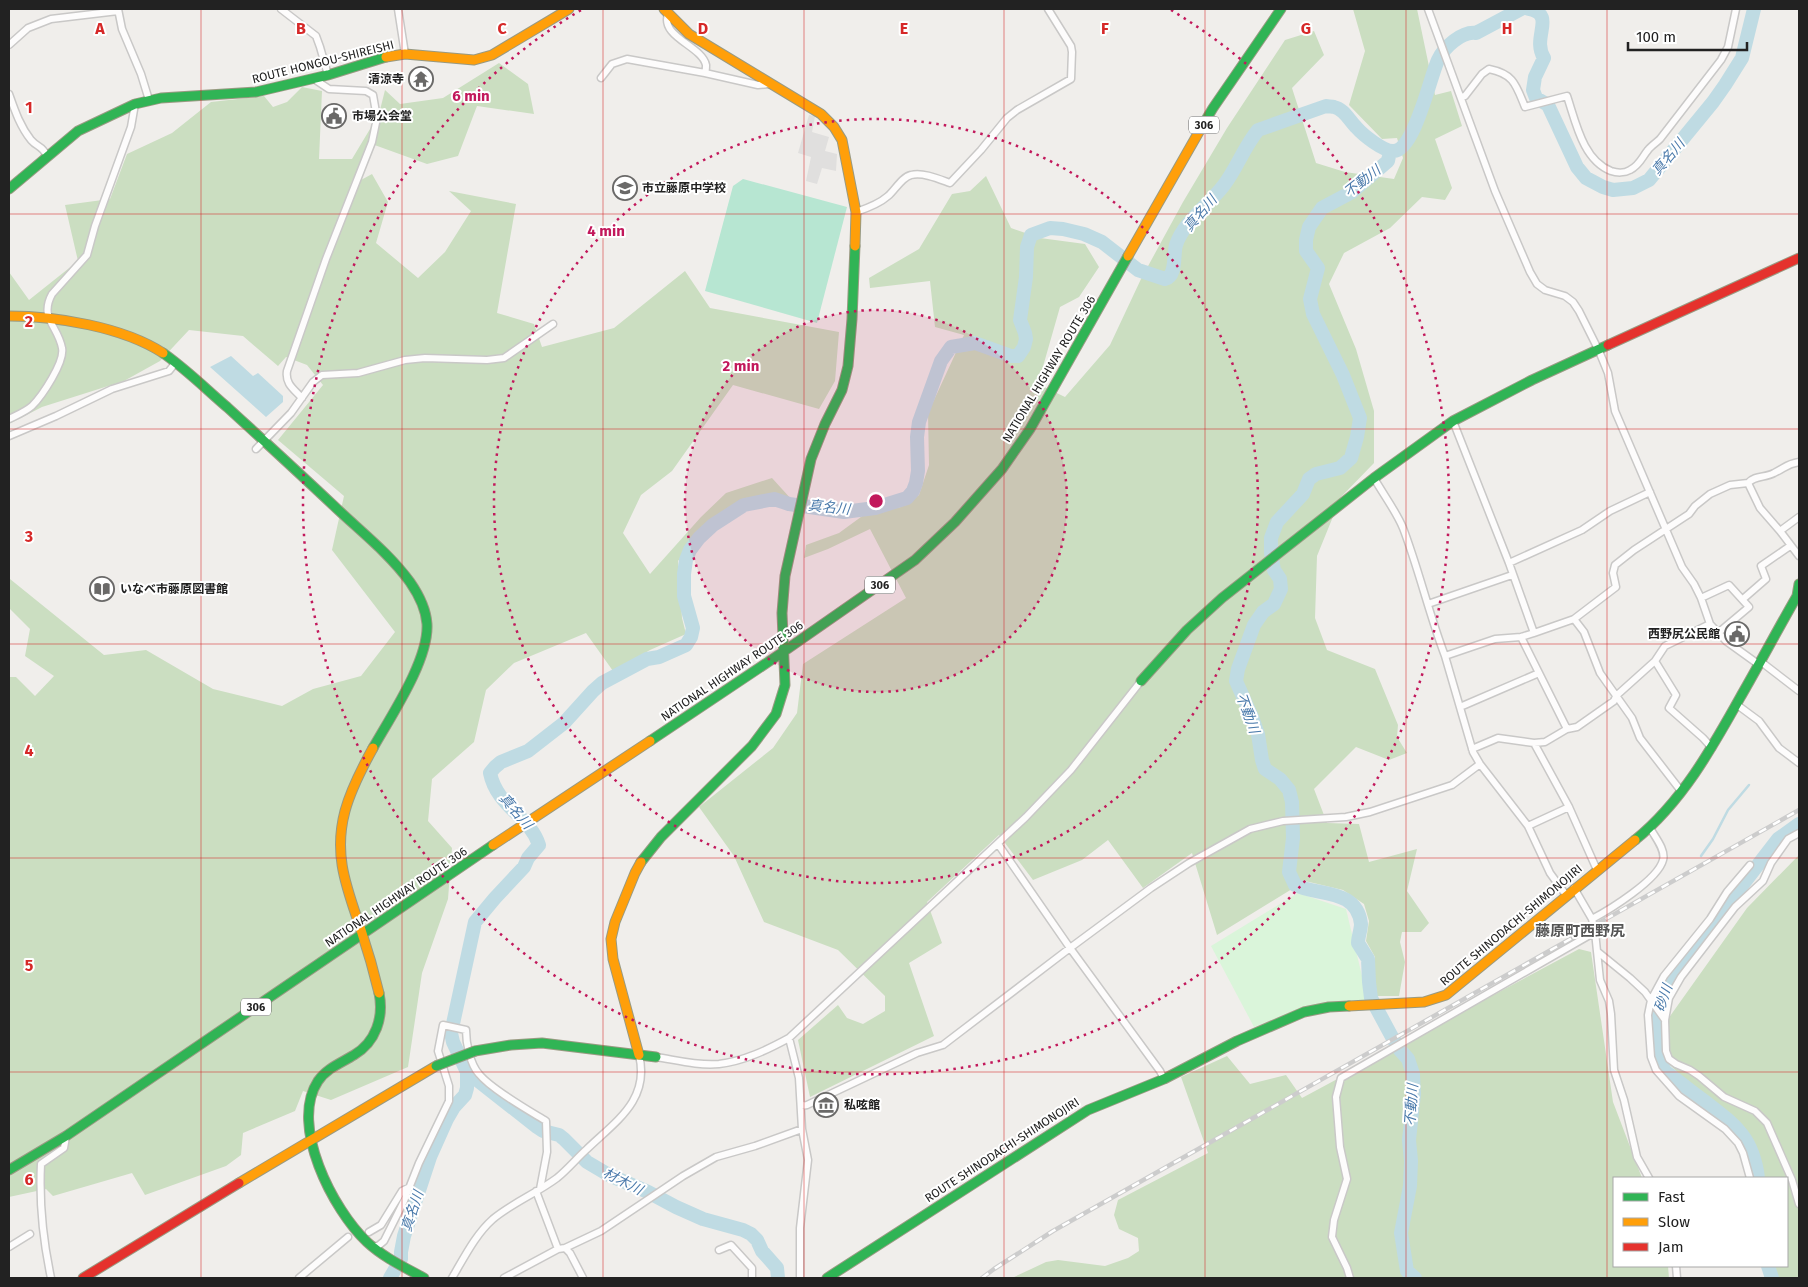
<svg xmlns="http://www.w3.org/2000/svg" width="1808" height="1287" viewBox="0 0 1808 1287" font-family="'Fira Sans','Noto Sans JP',sans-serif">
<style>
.forest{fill:#cbdec1}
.park{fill:#daf5da}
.pitch{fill:#b7e6d2}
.parking{fill:#e0dfde}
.water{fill:#bfdbe3}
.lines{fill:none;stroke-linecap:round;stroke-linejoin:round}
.stream{stroke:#bfdbe3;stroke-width:2.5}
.river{stroke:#bfdbe3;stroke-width:14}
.street-casing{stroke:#c9c8c7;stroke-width:9}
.fast-casing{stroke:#999a82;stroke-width:11}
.slow-casing{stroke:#999a82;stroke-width:11}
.jam-casing{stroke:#999a82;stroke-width:11}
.street{stroke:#fdfcfc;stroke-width:6}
.fast{stroke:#30b455;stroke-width:9}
.slow{stroke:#ff9f0a;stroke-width:9}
.jam{stroke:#e5322d;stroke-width:9}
.rail-casing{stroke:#ccc;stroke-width:4.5}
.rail{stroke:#fff;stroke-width:2.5;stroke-dasharray:8;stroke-linecap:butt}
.fast-bridge-casing{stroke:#999a82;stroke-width:11;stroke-linecap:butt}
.fast-bridge{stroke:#30b455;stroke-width:9}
.grid{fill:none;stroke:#d62828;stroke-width:1;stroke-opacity:0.55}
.ring{fill:none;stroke:#c2185b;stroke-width:2.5;stroke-dasharray:2.5 5}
.labels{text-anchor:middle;stroke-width:4;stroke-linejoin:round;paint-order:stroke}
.shield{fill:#fff;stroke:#646464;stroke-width:1}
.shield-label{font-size:11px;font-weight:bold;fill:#222}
.street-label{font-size:12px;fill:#222;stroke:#fff}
.poi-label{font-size:12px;font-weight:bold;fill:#222;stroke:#fff;text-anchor:start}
.water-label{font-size:14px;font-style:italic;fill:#4a7aab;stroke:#fff}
.quarter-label{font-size:15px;font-weight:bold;fill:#555;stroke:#fff}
.grid-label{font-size:16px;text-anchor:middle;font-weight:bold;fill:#d62828;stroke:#fff;stroke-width:4;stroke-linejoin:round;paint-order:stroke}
.centre{fill:#c2185b;stroke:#fff;stroke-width:2.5}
.ring-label{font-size:15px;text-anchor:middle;font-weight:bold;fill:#c2185b;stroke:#fff;stroke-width:4;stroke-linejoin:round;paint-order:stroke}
</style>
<rect width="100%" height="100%" fill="#f0eeeb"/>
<!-- forest -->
<path class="forest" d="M1353,9H1417L1435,95L1451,91L1462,126L1435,139L1452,188L1445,200L1422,197L1390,228L1344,253L1329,284L1356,349L1374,411V463L1341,497L1317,556L1315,618L1327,650L1375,669L1398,725L1397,737L1407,753L1389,760L1356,747L1314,789L1327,823L1359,824L1369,862L1417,849L1407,891L1429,923L1421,932H1402L1400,942L1405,962L1399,996H1377L1373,981L1375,957L1366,941L1369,921L1364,904L1343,890L1305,881L1217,935L1192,853L1143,888L1108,840L1082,860L1033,880L999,835L927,902L942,943L909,963L934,1036L810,1097L798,1040L838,1005L847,1018L863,1024L885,1011V996L838,950L764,922L734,856L699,807L773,748L797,713L803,664L906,598L870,529L828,549L804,558L806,545L839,533L865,514L901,507L919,495L929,465L928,413L964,335L935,327L930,281L870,288L869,278L919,249L952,194L970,191L986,176L1011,228L1040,238L1085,244L1099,267L1079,297L1060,307L1038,384L1065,397L1110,345L1141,279L1183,202L1227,128L1285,40L1314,31L1324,55L1292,88L1316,163L1345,172L1394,179L1403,158L1397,138L1382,139L1349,105L1365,51Z
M499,63L528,84L534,114L477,106L458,156L427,164L369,143L350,186L372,174L388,202L376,243L418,278L445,252L471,211L449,191L516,204L497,313L534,324L542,347L614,328L685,271L710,308L839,332L835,381L819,409L733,385L672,471L641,495L623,533L650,574L701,517L726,493L772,478L792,500C735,492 710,519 678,561L682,618L686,634L650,650L613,671L586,633L514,663L486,690L474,742L432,779L428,821L452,848L448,899L422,973L408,1067L331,1100L303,1091L295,1111L243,1133L241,1155L226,1166L145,1195L132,1173L53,1196L46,1189L9,1197V677H16L35,696L54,676L25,656L30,629L9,608V583L10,579L104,655L146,650L213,689L282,706L313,689L361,676L395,632L332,550L344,496L278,440L323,385L307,365L286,357L278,366L243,336L189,330L160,361L124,381L42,407L9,424V272L29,300L78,261L65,205L110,199L127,154L172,133L211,102L264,96L273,107L287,102L302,87L322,91L319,159H352L379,114L385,90L400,104L443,98Z
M1799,855V1278H1769L1767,1266H1787V1178H1754L1750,1152L1725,1120L1668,1063V1019L1747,908Z
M1579,949L1591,952L1613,1102L1642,1178H1614V1266H1668L1669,1278H1012L1046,1262L1058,1260L1105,1266L1128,1258L1139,1251L1138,1238L1119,1229L1114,1215L1118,1200L1208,1153L1181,1077L1227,1056L1250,1084L1286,1075L1302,1098Z"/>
<!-- park -->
<path class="park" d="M1298,893L1346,909L1368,1001L1304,1008L1254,1027L1211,946Z"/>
<!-- pitch -->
<path class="pitch" d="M743,179L847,207L817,323L705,291L733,186Z"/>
<!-- parking -->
<path class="parking" d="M809,115L815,116L812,132L829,137L825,151L837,154L836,171L822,168L817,184L806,181L811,157L798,153Z"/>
<!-- water -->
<path class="water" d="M231,356L253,376L258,373L283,396V402L266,417L210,367Z"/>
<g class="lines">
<!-- stream -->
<path class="stream" d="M1701,856L1713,839L1728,810L1749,785"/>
<!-- river -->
<path class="river" d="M1529,9C1557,15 1531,37 1544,58L1535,77L1533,90L1536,98L1548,105L1577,167L1586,178L1603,187L1613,190L1633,188L1649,180L1713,102L1725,85L1742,58L1754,9
M1390,151L1388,161L1352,192L1322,208L1309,227L1306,240V251L1318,268L1310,299L1313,314L1343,375L1360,418L1357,437L1351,458L1340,468L1316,474L1309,479L1303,494L1277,522L1271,538V553L1274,570L1280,579L1281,589L1274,604L1263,612L1254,625L1238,669L1236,681L1252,717L1258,734L1262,760L1265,769L1280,779L1289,790L1292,802L1293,838L1289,872L1295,885C1318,896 1357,888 1361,924C1361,930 1358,937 1358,943L1368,959L1369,982L1371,998L1392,1037L1400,1050L1408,1059L1413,1074L1414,1094L1409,1140L1411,1161L1410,1186L1401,1233L1407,1271L1415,1278
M467,1072L537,1127L543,1131L559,1135L564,1139L587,1162L609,1175L648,1192L676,1207L703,1219L743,1230L751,1234L757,1240L762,1251L777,1268L778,1278
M1758,1178C1753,1136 1734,1124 1703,1100C1690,1091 1679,1081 1666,1072C1656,1059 1657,1049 1657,1034C1657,1009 1657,1002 1669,980L1778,839L1799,824
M1768,1266L1772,1278
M390,1278L401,1259V1252L404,1236L430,1157L447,1119L454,1107L465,1095L467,1088V1072L453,1042L451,1033L475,922L495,898L524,867L528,858L539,845C530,816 497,807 490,773L495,767L501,762L528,751L564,723L593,691L602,683L647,659L659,657L686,645L691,637L693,628L684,596V574L686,560L690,550L699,538L713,525L744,505L774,499L789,504L844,512L875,508L907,498L913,491L916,483L918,471L917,437L919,422L941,361L951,347L975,343L1011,356H1018L1024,347L1026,339L1025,333L1020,320L1026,277L1027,247L1031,235L1050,228L1063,229L1084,234L1102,242L1138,270L1165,279C1177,276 1173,255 1176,245C1184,221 1209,205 1224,185C1237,168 1244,147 1258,130L1326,106C1329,107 1331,106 1334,107C1344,109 1349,120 1356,127C1363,135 1384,152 1394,151C1415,149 1430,77 1438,60C1444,47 1462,31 1476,33L1521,9"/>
<defs>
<path id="street" d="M118,9L122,29L141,74L149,100
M281,9L316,36L320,47L328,75
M398,9L405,54
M1428,9L1495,191L1530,272L1537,284L1545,290L1565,296L1573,302L1579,311L1599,351L1608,373L1615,411L1682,567L1694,584L1701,598L1710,624L1726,641L1758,664
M668,14C660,37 702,46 706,65C706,68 706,71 705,73L758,85L770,84
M9,45L28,28L51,19L118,11
M601,78L612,64L627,59L705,73
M9,94C15,111 20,126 31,140C38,148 42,145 47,156
M1461,97L1465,96L1482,74L1489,69C1514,74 1516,85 1525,107L1567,96C1576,123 1583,160 1611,171C1617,173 1625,173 1630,170C1640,165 1642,157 1648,150C1651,146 1656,143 1660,139L1721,60L1728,47L1736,9
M856,212C868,208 879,204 888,196C895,190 902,177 911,175C923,172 939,179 950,183L981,150L1007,118L1017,110L1071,79L1072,52L1071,46L1048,9
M302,398C294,389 285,384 287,371L326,259L372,142L377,118L373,95L366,91L329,89L314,79
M9,419C17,415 25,412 32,406C42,396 65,362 62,348C58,326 39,318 52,294L87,255L95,226L131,127L135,104
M1453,421L1509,563L1534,633
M9,436L56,416L112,389L169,371L176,362
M256,449L291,413L313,382L322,375L358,373L405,360L425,358L487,360L504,358L553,324
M1374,478C1383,494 1396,511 1403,528C1419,570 1429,614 1445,656
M1748,483C1755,475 1765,478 1774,473C1785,468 1786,464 1799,462
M1780,531L1799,556
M1509,563L1582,530L1610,511L1650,492
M1701,598L1729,585L1749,607L1718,633
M1743,599L1766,579L1761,566L1790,546
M1428,604L1512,575
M1574,619L1584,632L1600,673L1632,718L1640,738L1681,791
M1521,637L1567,729L1545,742L1534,743L1569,807L1528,826
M1655,661L1676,695L1669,708L1703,738L1712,748
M1760,661L1799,691
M1736,704L1759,721L1779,748L1799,763
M1460,707L1539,673
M1567,729L1577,727L1614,701L1616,696L1655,661L1665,646L1710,624
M1472,749L1498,738L1534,743
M1569,807L1597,870
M1799,833L1788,839L1771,863L1763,881L1735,907L1681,977L1669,998L1665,1020L1666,1051L1669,1059L1676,1064L1690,1070L1699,1076L1724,1097L1755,1111L1767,1123L1792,1180L1799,1204
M998,844L1070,948L1160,1071L1164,1079
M1574,888L1592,919L1595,932L1600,980L1609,1001L1611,1014L1614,1070L1624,1100L1637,1157L1649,1178
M1566,895L1550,873L1528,826L1480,764L1473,752L1445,656L1495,639L1521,637L1534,633L1574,619L1616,587L1613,573L1615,565L1634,550L1689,514L1695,506L1710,494L1730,485L1748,483L1760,508L1780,531L1799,517
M1592,919C1609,910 1658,880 1663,860C1666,850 1655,837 1650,828
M1598,952L1630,978L1645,992L1665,1020
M789,1038L799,1078L802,1129L808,1160L800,1228V1278
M656,1057C676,1060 698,1066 719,1064C744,1061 767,1050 789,1038L1026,817L1071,770L1141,681
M801,1106L807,1105L917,1053L943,1045L1070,948L1151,888L1189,863L1250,829L1283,821L1346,817L1370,812L1452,785L1480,764
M1750,1178L1743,1153L1738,1143L1725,1129L1679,1096L1656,1070L1651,1057L1648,1015L1651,1000L1664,976L1710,919L1727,892L1750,865
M536,1191L558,1249L565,1248L601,1231L683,1176L716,1157L755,1146L802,1129
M369,1232L381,1225L402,1191L410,1187
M372,1246H378L384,1241L404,1201L419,1163L449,1101V1086L438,1051L443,1025L466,1030C466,1043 470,1064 479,1074C491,1089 528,1110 546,1121L547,1152L540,1189
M9,1247L30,1234
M565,1248L570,1253L583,1278
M719,1250L731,1245L752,1268V1278
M1676,1266L1677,1278
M51,1278C43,1240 39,1203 41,1164L64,1148L66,1137
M299,1278L348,1237
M452,1278C464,1258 475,1235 493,1219C512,1203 537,1193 557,1178C568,1169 577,1158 587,1149C616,1121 650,1100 639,1055
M504,1278L558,1249
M1350,1278L1347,1268L1332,1237L1334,1220L1347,1179L1340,1147L1336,1097L1341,1078L1595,932"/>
<path id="fast" d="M1204,123L1213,108L1281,9
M9,189L78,131L135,104L161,98L256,92L328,75L386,57
M163,353C186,369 206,389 227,407C262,439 298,472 333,505C359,530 389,553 410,582C419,595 426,609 427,624C429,660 391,716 373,748
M1141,681L1187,630L1222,598L1374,478L1453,421L1532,380L1608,345
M650,741L783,652L915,560L955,522L1002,469L1030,429L1128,256
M1635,840C1682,802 1712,748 1741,696C1760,663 1778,629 1797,596L1799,584
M641,862L661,837L752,746L776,714L785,685L782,613L785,576L811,459L825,424L842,390L848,366L852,319L855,246
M379,993C384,1017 376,1042 354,1055C341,1063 327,1068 318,1081C289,1125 333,1210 367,1242C383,1257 404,1267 424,1278
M475,1051L511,1045L542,1043L656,1057
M9,1170L66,1136L493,845
M827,1278L1088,1110L1164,1079L1237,1041L1304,1012L1329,1007L1349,1006"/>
<path id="slow" d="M664,9L689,34L821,114L834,127L842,140L856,212L855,246
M386,57L405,54L474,60L492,55L569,9
M1128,256L1204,123
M9,316C56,316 123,327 163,353
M373,748C362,768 351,789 345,811C333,856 347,888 361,930C368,951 374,972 379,993
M493,845L650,741
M1349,1006L1424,1002L1446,995L1635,840
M639,1055L613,959L611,939L615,922L635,873L641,862
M239,1183L436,1066"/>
<path id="jam" d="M1608,345L1799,258
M83,1278L239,1183"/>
</defs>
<!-- street casing -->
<use href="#street" class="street-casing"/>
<!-- fast casing -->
<use href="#fast" class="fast-casing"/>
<!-- slow casing -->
<use href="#slow" class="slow-casing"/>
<!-- jam casing -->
<use href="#jam" class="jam-casing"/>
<!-- street -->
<use href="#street" class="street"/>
<!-- fast -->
<use href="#fast" class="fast"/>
<!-- slow -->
<use href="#slow" class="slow"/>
<!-- jam -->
<use href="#jam" class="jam"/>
<defs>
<path id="rail" d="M982,1278L994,1269L1053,1231L1799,810"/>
</defs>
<!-- rail casing -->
<use href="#rail" class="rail-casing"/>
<!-- rail -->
<use href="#rail" class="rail"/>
<defs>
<path id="fast-bridge" d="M436,1066L475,1051"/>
</defs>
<!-- fast-bridge casing -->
<use href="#fast-bridge" class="fast-bridge-casing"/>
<!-- fast-bridge -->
<use href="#fast-bridge" class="fast-bridge"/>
</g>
<!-- grid -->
<path class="grid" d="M201,9V1278M402,9V1278M603,9V1278M804,9V1278M1004,9V1278M1205,9V1278M1406,9V1278M1607,9V1278M9,214H1799M9,429H1799M9,644H1799M9,858H1799M9,1072H1799"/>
<!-- distance rings -->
<circle cx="876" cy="501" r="191" fill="#c2185b" fill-opacity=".12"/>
<g class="ring">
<circle cx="876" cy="501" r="191"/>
<circle cx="876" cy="501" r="382"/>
<path d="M1171 10A573 573 0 1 1 581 10"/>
</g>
<!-- icons -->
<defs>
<symbol id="temple-ring" viewBox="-11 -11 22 22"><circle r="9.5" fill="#fff" stroke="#6a6968" stroke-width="1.5"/><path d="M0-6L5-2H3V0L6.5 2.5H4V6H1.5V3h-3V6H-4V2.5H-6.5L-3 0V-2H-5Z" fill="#6a6968"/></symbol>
<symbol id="civic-ring" viewBox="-11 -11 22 22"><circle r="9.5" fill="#fff" stroke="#6a6968" stroke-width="1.5"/><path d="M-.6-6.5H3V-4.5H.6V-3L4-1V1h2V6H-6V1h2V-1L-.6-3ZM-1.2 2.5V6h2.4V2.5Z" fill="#6a6968"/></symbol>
<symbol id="school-ring" viewBox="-11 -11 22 22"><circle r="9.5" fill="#fff" stroke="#6a6968" stroke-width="1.5"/><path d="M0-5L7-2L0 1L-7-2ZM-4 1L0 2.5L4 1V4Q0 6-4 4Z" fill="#6a6968"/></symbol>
<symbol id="library-ring" viewBox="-11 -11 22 22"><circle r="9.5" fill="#fff" stroke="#6a6968" stroke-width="1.5"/><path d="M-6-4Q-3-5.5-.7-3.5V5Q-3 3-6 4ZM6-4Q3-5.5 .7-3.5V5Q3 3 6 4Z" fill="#6a6968"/></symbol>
<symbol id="museum-ring" viewBox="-11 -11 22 22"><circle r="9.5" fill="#fff" stroke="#6a6968" stroke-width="1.5"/><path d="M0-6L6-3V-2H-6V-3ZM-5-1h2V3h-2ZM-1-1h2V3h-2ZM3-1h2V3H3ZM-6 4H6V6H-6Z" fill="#6a6968"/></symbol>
</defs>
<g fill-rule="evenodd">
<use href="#temple-ring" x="407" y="65" width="28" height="28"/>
<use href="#civic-ring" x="320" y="102" width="28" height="28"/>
<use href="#school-ring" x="611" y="174" width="28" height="28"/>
<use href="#library-ring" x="88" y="575" width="28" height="28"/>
<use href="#civic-ring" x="1723" y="620" width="28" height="28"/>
<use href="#museum-ring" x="812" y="1091" width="28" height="28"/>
</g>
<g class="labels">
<!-- shield labels -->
<g class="shield">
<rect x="1189" y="116.5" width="30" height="17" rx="4"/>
<rect x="865" y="576.5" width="30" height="17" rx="4"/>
<rect x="241" y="998.5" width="30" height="17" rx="4"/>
</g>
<g class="shield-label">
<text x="1204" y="129">306</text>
<text x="880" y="589">306</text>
<text x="256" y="1011">306</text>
</g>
<!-- street labels -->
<g class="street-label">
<text transform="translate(323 62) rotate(-14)" y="4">ROUTE HONGOU-SHIREISHI</text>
<text transform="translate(1049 369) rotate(-59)" y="4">NATIONAL HIGHWAY ROUTE 306</text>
<text transform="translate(732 671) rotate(-34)" y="4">NATIONAL HIGHWAY ROUTE 306</text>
<text transform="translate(396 897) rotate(-34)" y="4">NATIONAL HIGHWAY ROUTE 306</text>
<text transform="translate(1511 925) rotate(-40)" y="4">ROUTE SHINODACHI-SHIMONOJIRI</text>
<text transform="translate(1002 1150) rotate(-33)" y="4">ROUTE SHINODACHI-SHIMONOJIRI</text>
</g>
<!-- poi labels -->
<g class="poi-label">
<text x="404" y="83" text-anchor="end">清涼寺</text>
<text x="352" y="120">市場公会堂</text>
<text x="642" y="192">市立藤原中学校</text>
<text x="120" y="593">いなべ市藤原図書館</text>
<text x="1720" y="638" text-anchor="end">西野尻公民館</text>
<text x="844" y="1109">私呟館</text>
</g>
<!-- water labels -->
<g class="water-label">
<text transform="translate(1668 157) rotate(-50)" y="5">真名川</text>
<text transform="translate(1362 181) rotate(-38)" y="5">不動川</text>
<text transform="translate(1200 213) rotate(-49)" y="5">真名川</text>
<text transform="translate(829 507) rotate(6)" y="5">真名川</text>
<text transform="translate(1248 713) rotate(70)" y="5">不動川</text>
<text transform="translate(516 811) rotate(49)" y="5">真名川</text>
<text transform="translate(1663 998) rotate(-71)" y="5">砂川</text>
<text transform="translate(1411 1105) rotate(-86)" y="5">不動川</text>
<text transform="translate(623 1181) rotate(27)" y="5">材木川</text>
<text transform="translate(412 1211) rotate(-72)" y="5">真名川</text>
</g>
<!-- quarter labels -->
<g class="quarter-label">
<text x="1580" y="936">藤原町西野尻</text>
</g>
</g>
<g class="grid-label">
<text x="100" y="34">A</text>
<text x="301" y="34">B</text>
<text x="502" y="34">C</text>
<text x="703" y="34">D</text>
<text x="904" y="34">E</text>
<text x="1105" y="34">F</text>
<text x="1306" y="34">G</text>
<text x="1507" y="34">H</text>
<text x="29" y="113">1</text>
<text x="29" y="327">2</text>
<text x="29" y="542">3</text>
<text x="29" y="756">4</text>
<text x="29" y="971">5</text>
<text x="29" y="1185">6</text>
</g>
<circle cx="876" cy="501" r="8" class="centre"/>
<g class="ring-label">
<text x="471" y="101">6 min</text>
<text x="606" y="236">4 min</text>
<text x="741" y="371">2 min</text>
</g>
<!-- border -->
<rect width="1808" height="1287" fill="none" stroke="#222222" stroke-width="20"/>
<!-- legend -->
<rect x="1613" y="1177" width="175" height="90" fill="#ffffff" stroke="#a7a7a7"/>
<rect x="1623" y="1193" width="25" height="8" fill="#30b455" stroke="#a7a7a7"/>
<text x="1658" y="1202" font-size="15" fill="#222222">Fast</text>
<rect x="1623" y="1218" width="25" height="8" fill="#ff9f0a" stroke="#a7a7a7"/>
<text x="1658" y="1227" font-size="15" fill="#222222">Slow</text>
<rect x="1623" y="1243" width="25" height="8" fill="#e5322d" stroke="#a7a7a7"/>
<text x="1658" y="1252" font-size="15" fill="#222222">Jam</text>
<!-- scale -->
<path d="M1628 42v8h119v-8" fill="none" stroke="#222222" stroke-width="2.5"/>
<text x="1636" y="42" font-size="15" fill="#222222" stroke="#ffffff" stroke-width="4" paint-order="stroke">100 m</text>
</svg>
